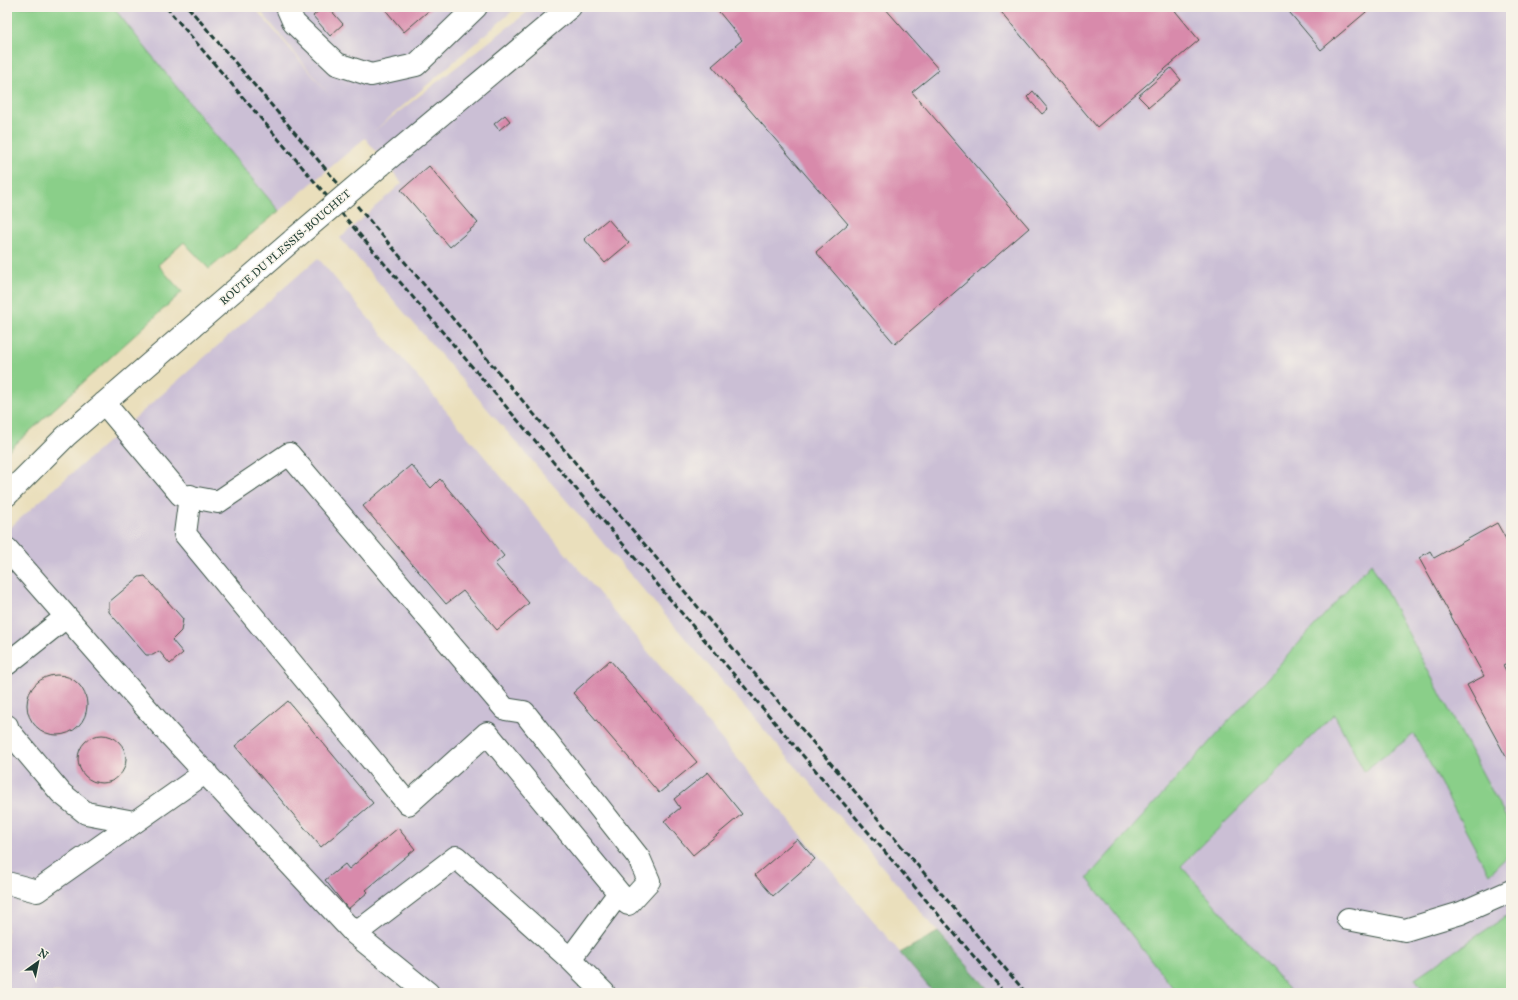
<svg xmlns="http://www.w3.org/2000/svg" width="1518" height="1000" viewBox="0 0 1518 1000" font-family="'IM FELL Great Primer',serif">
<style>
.industrial{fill:#cbbfd5}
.green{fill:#8acf89;stroke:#54865e}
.forest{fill:#6fb275;stroke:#477854}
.building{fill:#d88aab}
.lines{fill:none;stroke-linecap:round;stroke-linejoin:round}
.minor-casing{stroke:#3d5548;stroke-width:24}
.minor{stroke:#fff;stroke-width:22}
.rail{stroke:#1f3d34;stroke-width:3;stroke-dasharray:6 3;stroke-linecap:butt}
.minor-bridge-casing{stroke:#3d5548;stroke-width:24;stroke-linecap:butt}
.minor-bridge{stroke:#fff;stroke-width:22}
.labels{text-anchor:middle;stroke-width:3;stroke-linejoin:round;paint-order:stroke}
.street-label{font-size:11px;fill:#1f3d34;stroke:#f7f3e8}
</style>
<rect width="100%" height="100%" fill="#f7f3e8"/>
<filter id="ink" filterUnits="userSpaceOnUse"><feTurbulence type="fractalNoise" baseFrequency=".025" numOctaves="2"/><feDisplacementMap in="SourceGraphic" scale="8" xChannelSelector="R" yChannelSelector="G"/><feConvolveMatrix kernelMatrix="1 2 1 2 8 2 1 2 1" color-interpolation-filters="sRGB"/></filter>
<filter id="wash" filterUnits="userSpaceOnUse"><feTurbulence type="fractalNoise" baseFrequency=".012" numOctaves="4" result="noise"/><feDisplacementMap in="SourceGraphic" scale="16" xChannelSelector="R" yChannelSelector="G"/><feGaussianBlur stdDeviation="0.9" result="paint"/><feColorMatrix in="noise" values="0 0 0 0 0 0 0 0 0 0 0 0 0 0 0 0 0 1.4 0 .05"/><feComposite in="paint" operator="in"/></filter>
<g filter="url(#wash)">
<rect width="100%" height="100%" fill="#eadfbc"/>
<!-- industrial -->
<path class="industrial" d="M113,7H254L331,97L257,7H517L374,131L534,7H1511V993H991L340,238L402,183L365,138L279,211L207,125Z
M318,258L934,993H7V530Z"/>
<!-- green -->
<path class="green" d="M7,7H113L207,125L279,211L209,269L184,242L158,265L182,292L7,452Z
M1371,563L1511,827V853L1489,874L1414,734L1364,771L1334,714L1181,866L1292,993H1177L1087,878Z
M1511,913V993H1425L1415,978Z"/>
<!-- forest -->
<path class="forest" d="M938,932L991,993H934L900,953Z"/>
<g id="blocks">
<!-- building -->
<path class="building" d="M323,7H328L343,24L330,36L313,16Z
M383,7H433L404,32Z
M715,7H884L939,70L912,92L1029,228L895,344L816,252L848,224L712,66L742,40Z
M997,7H1172L1199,40L1097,127Z
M1285,7H1372L1321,50Z
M1171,68L1181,80L1149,107L1138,96Z
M1033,91L1048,109L1042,114L1027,97Z
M505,115L510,121L499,130L494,124Z
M429,166L478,223L450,247L401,190Z
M608,219L629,243L605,263L584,239Z
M411,465L431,488L440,479L504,556L495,564L529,603L497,630L463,591L446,604L363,506Z
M1497,523L1511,548V661L1503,665L1511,680V766L1467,685L1484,676L1419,558L1430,551L1434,558Z
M145,576L183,619L181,631L172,640L183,653L170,664L159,651L153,655H146L109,612V602L139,577Z
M610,660L697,762L659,793L573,693Z
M27 705a30 30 0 1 1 60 0a30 30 0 1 1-60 0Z
M288,701L373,803L321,847L235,746Z
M78 759a24 24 0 1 1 48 0a24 24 0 1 1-48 0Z
M708,772L742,814L693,855L664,821L680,808L674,799Z
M398,828L415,849L366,890L368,892L348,909L325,880L345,864L349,869Z
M797,839L815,859L773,896L755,875Z"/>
</g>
</g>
<g filter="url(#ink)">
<use href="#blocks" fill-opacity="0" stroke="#3d5548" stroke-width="1"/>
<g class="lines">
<defs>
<path id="minor" d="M287,7L294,23L337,64L371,75L416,65L476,7
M381,165L570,7
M104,403L181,495L218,502L289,454L505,709L524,712L639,858L649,881L628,904L487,733L408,804L185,534L190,496
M7,495L66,436L294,239
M7,549L169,734L355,934L456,857L570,959L619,893
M7,664L66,617
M7,726L8,730L61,793L86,813L134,822
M7,883L37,891L206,772
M1348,919L1405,930L1461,913L1511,891
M355,934L428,993
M570,959L604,993"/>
</defs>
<!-- minor casing -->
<use href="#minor" class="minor-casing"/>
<!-- minor -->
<use href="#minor" class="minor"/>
<!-- rail -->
<path class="rail" d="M166,7L1005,993
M188,7L1026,993"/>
<defs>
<path id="minor-bridge" d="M294,239L381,165"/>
</defs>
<!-- minor-bridge casing -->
<use href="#minor-bridge" class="minor-bridge-casing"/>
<!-- minor-bridge -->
<use href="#minor-bridge" class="minor-bridge"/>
</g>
</g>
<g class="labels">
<!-- street labels -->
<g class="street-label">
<text transform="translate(285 247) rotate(-41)" y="4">ROUTE DU PLESSIS-BOUCHET</text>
</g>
</g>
<!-- margin -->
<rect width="1518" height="1000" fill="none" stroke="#f7f3e8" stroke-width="24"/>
<!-- north arrow -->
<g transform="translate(38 962) rotate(33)" stroke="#f7f3e8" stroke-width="3" paint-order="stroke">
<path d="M0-3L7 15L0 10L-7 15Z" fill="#1f3d34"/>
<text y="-6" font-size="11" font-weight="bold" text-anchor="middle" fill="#1f3d34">N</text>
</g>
</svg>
